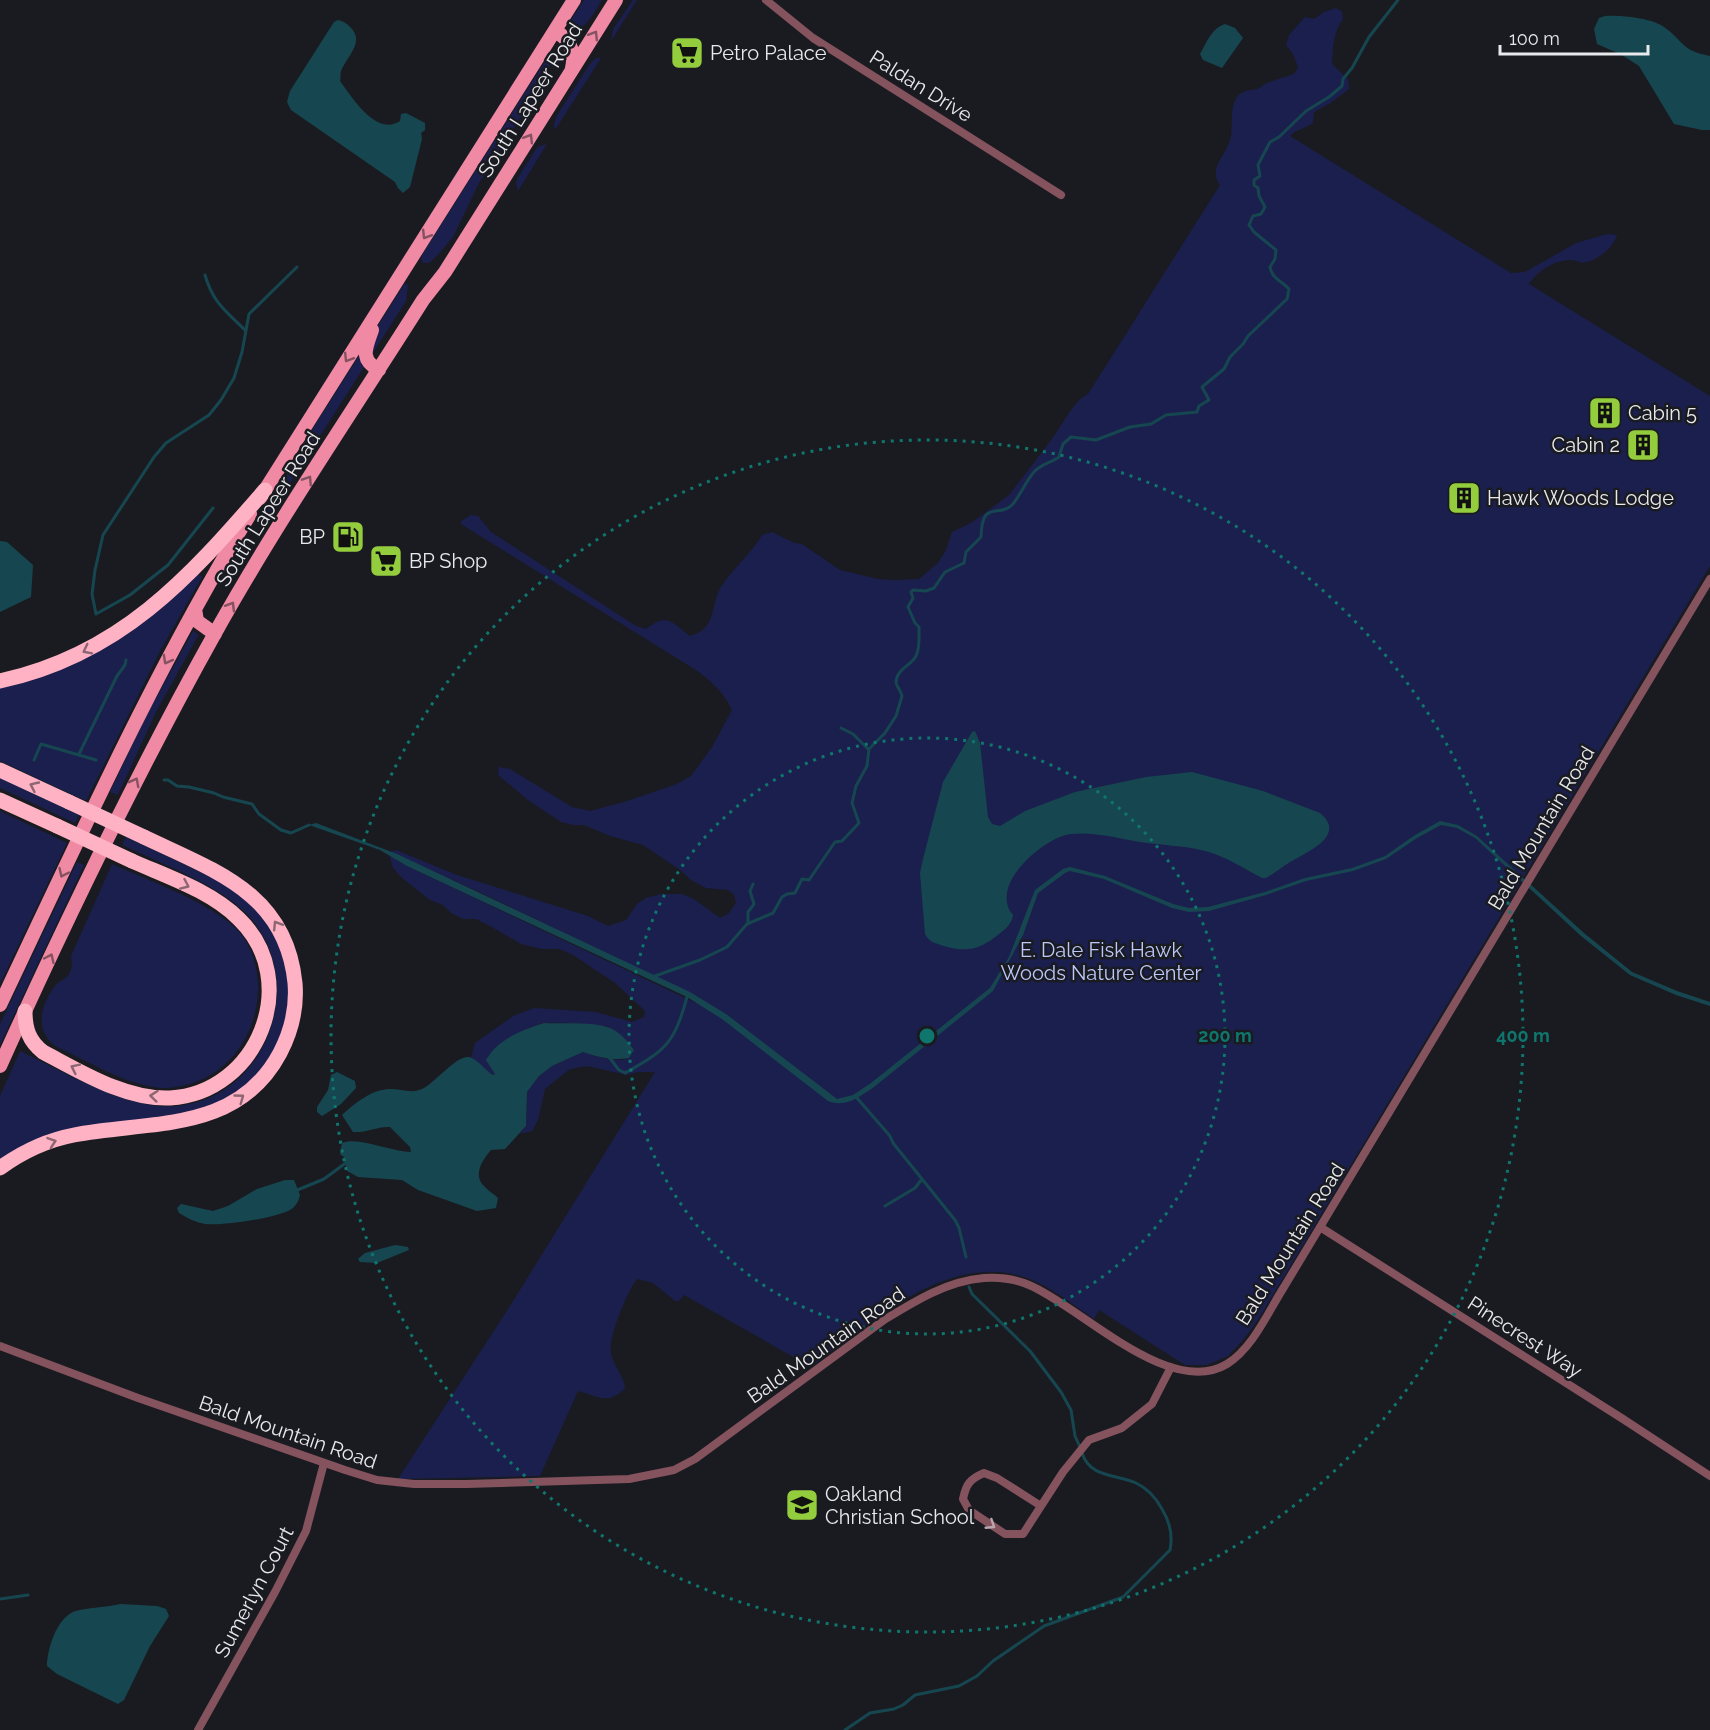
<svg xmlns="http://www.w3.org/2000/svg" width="1710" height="1730" viewBox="0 0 1710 1730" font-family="Raleway,sans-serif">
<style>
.green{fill:#1b1f4d}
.water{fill:#164751}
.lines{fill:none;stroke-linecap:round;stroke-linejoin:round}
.stream{stroke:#164751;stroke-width:3}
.minor{stroke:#84535e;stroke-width:8}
.primary{stroke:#f089a3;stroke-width:14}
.motorway{stroke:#feb2c3;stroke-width:15}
.motorway-bridge{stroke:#feb2c3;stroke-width:15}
.oneway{stroke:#855262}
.oneway2{stroke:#8c6672}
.oneway3{stroke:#bba6ad}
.ring{fill:none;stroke:#0f766e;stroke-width:3;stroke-dasharray:3 6}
.labels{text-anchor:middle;stroke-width:5;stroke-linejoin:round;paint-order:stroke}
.poi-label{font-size:20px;fill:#e8e9ed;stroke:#1a1b20;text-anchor:start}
.street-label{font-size:20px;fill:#e8e9ed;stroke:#1a1b20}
.park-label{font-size:20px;fill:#bdc8fa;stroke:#1a1b20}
.centre{fill:#0f766e;stroke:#1a1b20;stroke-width:3}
.ring-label{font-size:18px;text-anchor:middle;font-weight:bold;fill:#0f766e;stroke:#1a1b20;stroke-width:5;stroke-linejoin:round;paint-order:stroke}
</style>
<rect width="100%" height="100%" fill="#1a1b20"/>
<!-- green -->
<path class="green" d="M584,0H602C595,10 582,40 569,23Z
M633,0H637L611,41L613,29Z
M1336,8L1342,12L1343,19C1333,32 1333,48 1332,64L1348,79L1349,89L1329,104L1314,112L1313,123C1305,129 1296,129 1290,136L1511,273L1525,272L1576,243L1607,234L1617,235C1614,247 1598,260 1586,262C1581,264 1578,261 1572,260C1556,259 1537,271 1529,284L1710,396V566L1259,1318L1244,1339L1228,1356L1207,1365H1185L1099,1310L1094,1319C1072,1304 1051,1287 1027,1278C948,1250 869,1324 811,1367L684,1295L679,1301H675L653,1283L637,1279C627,1292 608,1337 611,1353C613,1366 624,1375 625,1388C608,1406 598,1396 578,1391L540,1476L398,1479L510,1306L655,1072H638L627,1075L587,1066L570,1069L545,1089L538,1120L532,1131L520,1134L526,1126L527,1092L539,1076L552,1066L583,1052L603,1058L621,1060L629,1058L634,1050C627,1043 618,1032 610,1028C602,1024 553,1022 544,1023C528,1026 494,1046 487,1060L496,1074L493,1075L485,1071L471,1057L475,1043L513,1016L534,1008L596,1012L632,1022L644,1017L645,1011L615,983L573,955L559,949H542L521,944L490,926L476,919H463L451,913L443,905L430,900L402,878L393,868L389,855L407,866L696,1003L700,998L479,892L390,852L396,850L401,852L457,875L588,916L608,926L626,920L637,904L646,898L661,894H682L694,899L720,918L728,914L736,903L734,895L728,890L706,888L691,880L680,870L643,845L610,836L584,825H573L561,822L528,800L498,775L499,767L510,769L572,807L590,811L624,802L677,784L691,776L712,747L732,710C724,693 714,684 699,672L461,524V521L471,515L478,516L491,532L636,626L646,629C668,612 672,623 690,636C718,628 709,607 721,587C733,568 751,554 762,535L772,532L794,543L802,544L840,570L878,579L894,580L919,579L938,563L946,550L952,532L971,523L1009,495L1052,439L1071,410L1080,399L1088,394L1220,185C1208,170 1224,157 1229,143C1235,129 1228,110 1237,97C1242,90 1251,90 1258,89C1267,80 1282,79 1294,74L1298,67L1293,54L1286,45L1289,35L1305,17L1314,19L1324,12Z
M549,55L552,56L548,74L479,183L453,237L437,256L429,263H423L421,259L422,255Z
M596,58H601L555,130L554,126L556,117L589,65Z
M547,144L518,191L516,184L517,179L536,149L539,146Z
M405,283L408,285L406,301L264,524L261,522L305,441Z
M198,574L202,577L160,651L86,801L0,761V686L27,680Z
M193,631L198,634V636L156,712L118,795L110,792L144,720Z
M0,778L79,815L75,823L0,788Z
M0,811L67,843L0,984Z
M126,837L232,887L266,920L282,949L288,979V1009L280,1039L266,1066L231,1098L205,1111L93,1126L0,1162V1096L20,1051C60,1070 116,1103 159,1106C255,1113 311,997 254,922C228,888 162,864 122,845Z
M77,862L84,865L0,1045V1024Z
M112,864C149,881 214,903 240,933C251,946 257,965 258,983C260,1037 223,1085 167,1088C132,1089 88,1061 57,1047C34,1032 40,1005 55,986C59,981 66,979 69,974C73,967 72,963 71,956Z"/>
<!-- water -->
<path class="water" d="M1605,16C1621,15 1651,18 1664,27C1685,42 1680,50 1710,56V130H1702L1674,124L1639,66L1622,55L1597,44L1594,29L1599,18Z
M338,20C343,21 346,23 350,27C366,42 346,57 341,71C340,74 341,78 340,81C352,97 376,137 400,121L401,114L406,113L425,123V130L421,133L422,139L410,187L403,193L398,188L395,182L291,110L287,102L290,91L334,22Z
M1225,24L1235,28L1243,38L1222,68L1203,60L1200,54C1207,42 1211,29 1225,24Z
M0,541L7,542L33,565L31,597L0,612Z
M975,731L980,743L988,817L992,824L1000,826L1025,811L1075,792L1146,777L1192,772L1263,791L1320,813C1348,836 1305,853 1290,862C1282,867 1275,873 1266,878H1262C1245,869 1230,859 1212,853C1192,846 1169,846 1148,843C1123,840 1097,831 1071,834C1051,836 1023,860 1013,877C1006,889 1003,904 1013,915C1012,923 1006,929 999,934C981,949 967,953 944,946C935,943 929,942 925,934L920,873L923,859L943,782L972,732Z
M1440,821L1458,825L1477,836L1584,933L1632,972L1677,991L1710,1002V1006L1676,995L1630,975L1581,936L1475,838L1457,828L1441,825L1417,838L1386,859L1353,871L1306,881L1266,895L1209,911L1189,912L1172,908L1104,879L1070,871L1065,873L1038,893L1023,935L993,991L874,1087C859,1097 846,1108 828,1101L722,1019L687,997L407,866L380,850L309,825L316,823L397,854L690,992L726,1014L837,1099L853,1095L871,1083L990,988L1009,957L1035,890L1063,869L1070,867L1105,876L1173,904L1189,908L1208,907L1265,892L1305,878L1352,868L1385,856L1415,835Z
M544,1023C563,1024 593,1021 610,1028C620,1032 628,1042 634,1050L629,1058C613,1061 598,1057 583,1052L552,1066L539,1076L527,1092L526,1126L505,1149L491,1150C483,1159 473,1174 483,1185C487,1190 494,1194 498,1198L496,1208L477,1211L418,1190L402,1180L358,1177L347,1171L344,1157L340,1154L342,1143C359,1136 391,1152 411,1152L410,1147L390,1127C378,1126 366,1133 353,1132L342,1115C354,1104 372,1089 390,1089C401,1089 411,1094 422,1089C435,1083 454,1058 467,1057C475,1056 486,1071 493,1075L495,1074L486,1060C498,1039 522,1030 544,1023Z
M337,1072L355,1081L356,1088L341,1104L322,1116L317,1112V1107L328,1090L331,1075Z
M285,1180H294L300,1195C299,1200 297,1204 293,1208C281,1218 221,1226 205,1224C195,1222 187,1218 179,1213L177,1208L181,1204L213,1211L228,1206L257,1189Z
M395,1245L408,1247L409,1250L377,1263L360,1262L358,1259L365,1253Z
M120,1604L157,1606L166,1609L169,1616L150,1646L124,1700L118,1704L57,1674L47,1666C47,1650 56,1620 73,1612C82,1608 109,1607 120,1604Z"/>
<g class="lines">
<!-- stream -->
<path class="stream" d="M205,275C213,303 226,311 245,330
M213,508L168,565L130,595L96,614L92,594L95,570L103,535L154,457L166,443L209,415L221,400L234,378L242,352L249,314L297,267
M841,728L853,734L869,750
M79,754L117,676L125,665L126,660
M34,760L41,744L96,760
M164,780H168L177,786L189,787L214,793L223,797L252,804L259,814L281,830L291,833L309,825
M748,924V912L754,904L750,891L753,884
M655,976L700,960L727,947L747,924L773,913L782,897L787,894L795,893L802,879L809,880L835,842L842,841L859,823L852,803L856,786L867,766L869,749L885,733L896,716L902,696C901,691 897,687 896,683C896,669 911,666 916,656C920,648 919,637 919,627L915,623L908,607L913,598L911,592L913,590L926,591L934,588L945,572L964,563L966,552L981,537C982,498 999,519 1013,504C1021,494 1026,481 1034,472C1041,464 1051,463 1059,457L1063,444L1071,437L1096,440L1130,427L1151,424L1166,415L1197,412L1199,406L1209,400L1202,387L1224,369L1230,357L1243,344L1248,336L1287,299L1289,289C1282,281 1272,279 1270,267L1275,259L1276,250L1254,232L1249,225L1253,216L1261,214L1265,207L1259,196L1258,188L1254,185V180L1260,176L1258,165L1270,142L1279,137L1306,111L1329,97L1342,86L1343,79L1352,68L1369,37L1398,0
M609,1057L619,1070L625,1073C666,1050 674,1044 687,997
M857,1098L890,1136L893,1143L955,1220L959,1228L966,1257
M295,1191L324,1179L347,1162
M885,1206L915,1188L922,1179
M969,1287L972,1294L1030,1351L1061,1392L1071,1410L1075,1436L1080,1447
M0,1599L28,1595
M845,1730L870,1713L894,1709L903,1705L915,1695L959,1686L977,1676L993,1661L1044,1626L1123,1597L1170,1550C1173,1535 1170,1522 1162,1509C1156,1498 1149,1489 1136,1483C1116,1474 1090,1478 1082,1453"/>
<!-- minor -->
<path class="minor" d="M766,0L813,38L1061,195
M1320,1227L1623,1419L1710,1476
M0,1346L138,1398L345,1470L377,1480L414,1484H467L629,1479L674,1470L695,1459L884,1320C915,1301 947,1281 984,1278C998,1277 1015,1279 1029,1285C1080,1306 1169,1399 1227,1364C1253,1348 1268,1312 1284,1287L1710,579
M1041,1506L997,1478L984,1473C970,1479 966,1484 963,1499L969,1510L1005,1534H1023L1063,1472L1089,1440L1122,1428L1152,1404L1171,1367
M198,1730L275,1592L306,1531L324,1463"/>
<!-- primary -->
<path class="primary" d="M555,30C569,40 576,51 572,68
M372,330C366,348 359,359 379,370
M260,498L574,0
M195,609L197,621L215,634
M0,1005C79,839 154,671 250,514
M0,1066C66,920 136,775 214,635C278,520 353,411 423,300L445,272L616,0"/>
<!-- motorway -->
<path class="motorway" d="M0,681C120,655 188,579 265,490
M0,770L69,802
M0,800L57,826
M25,1011C25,1029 29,1041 43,1052C81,1072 126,1100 170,1098C258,1093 303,981 239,919C211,891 168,877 132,861
M0,1168C22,1152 48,1140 74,1135C150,1120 237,1134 280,1053C291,1032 297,1007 295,983C286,893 215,871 144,837"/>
<!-- motorway-bridge -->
<path class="motorway-bridge" d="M69,802L144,837
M57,826L132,861"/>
</g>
<!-- one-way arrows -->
<defs><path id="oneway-chevron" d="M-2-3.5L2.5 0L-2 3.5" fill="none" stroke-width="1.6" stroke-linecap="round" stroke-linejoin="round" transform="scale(1.5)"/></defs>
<g class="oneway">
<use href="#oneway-chevron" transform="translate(594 35) rotate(-58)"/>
<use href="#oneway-chevron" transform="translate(529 138) rotate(-58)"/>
<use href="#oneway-chevron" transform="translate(426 235) rotate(122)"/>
<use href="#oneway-chevron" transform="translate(348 358) rotate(122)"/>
<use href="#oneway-chevron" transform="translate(308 480) rotate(-57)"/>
<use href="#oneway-chevron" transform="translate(231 606) rotate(-59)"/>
<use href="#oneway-chevron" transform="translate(167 660) rotate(119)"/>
<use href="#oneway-chevron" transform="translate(135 782) rotate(-62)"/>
<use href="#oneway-chevron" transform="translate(63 873) rotate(115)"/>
<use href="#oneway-chevron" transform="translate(50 958) rotate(-65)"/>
</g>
<g class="oneway2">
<use href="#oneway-chevron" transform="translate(87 650) rotate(153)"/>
<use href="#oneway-chevron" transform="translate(34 786) rotate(-155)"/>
<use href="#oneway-chevron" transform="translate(185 885) rotate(24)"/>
<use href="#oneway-chevron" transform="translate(277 925) rotate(-122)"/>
<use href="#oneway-chevron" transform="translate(75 1068) rotate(-154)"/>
<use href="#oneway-chevron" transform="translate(154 1096) rotate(-174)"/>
<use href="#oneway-chevron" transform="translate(240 1098) rotate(-36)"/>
<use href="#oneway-chevron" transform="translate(52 1142) rotate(-19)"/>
</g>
<use class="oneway3" href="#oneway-chevron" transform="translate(991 1525) rotate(33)"/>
<!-- distance rings -->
<g class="ring">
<circle cx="927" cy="1036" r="298"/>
<circle cx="927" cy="1036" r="596"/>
</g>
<!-- icons -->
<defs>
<symbol id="supermarket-square" viewBox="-11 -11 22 22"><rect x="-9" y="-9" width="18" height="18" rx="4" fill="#93cc3d" stroke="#1a1b20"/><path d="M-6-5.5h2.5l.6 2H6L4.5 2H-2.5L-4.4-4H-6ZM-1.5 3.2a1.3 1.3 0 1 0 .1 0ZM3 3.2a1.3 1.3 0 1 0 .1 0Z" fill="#111"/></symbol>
<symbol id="building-square" viewBox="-11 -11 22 22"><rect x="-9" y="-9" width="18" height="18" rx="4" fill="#93cc3d" stroke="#1a1b20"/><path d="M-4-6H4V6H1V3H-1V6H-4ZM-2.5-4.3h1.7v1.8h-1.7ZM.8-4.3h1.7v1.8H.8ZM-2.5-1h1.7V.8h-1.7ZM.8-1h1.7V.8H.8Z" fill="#111"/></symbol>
<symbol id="fuel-square" viewBox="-11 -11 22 22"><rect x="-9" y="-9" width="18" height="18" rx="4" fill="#93cc3d" stroke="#1a1b20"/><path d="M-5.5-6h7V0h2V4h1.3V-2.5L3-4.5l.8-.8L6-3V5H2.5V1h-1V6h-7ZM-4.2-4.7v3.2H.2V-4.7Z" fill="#111"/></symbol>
<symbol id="school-square" viewBox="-11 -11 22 22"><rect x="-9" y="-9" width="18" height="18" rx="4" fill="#93cc3d" stroke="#1a1b20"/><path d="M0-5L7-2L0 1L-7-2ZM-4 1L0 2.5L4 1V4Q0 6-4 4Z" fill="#111"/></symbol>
</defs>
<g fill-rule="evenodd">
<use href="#supermarket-square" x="668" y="34" width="38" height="38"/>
<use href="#building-square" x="1586" y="394" width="38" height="38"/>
<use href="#building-square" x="1624" y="426" width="38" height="38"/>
<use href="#building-square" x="1445" y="479" width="38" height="38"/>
<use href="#fuel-square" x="329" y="518" width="38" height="38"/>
<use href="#supermarket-square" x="367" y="542" width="38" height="38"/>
<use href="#school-square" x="783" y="1486" width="38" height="38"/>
</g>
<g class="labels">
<!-- poi labels -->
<g class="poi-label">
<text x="710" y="60">Petro Palace</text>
<text x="1628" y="420">Cabin 5</text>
<text x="1620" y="452" text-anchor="end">Cabin 2</text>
<text x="1487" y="505">Hawk Woods Lodge</text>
<text x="325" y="544" text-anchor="end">BP</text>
<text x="409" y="568">BP Shop</text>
<text x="825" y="1501">Oakland<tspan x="825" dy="23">Christian School</tspan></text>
</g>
<!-- street labels -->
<g class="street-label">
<text transform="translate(921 86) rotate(32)" y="7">Paldan Drive</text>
<text transform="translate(530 100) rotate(-58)" y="7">South Lapeer Road</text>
<text transform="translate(268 509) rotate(-58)" y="7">South Lapeer Road</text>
<text transform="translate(1541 828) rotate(-59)" y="7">Bald Mountain Road</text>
<text transform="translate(1290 1244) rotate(-58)" y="7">Bald Mountain Road</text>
<text transform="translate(1525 1337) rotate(33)" y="7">Pinecrest Way</text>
<text transform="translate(826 1345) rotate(-35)" y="7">Bald Mountain Road</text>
<text transform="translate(288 1432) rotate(19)" y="7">Bald Mountain Road</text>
<text transform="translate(254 1592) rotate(-62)" y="7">Sumerlyn Court</text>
</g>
<!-- park labels -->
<g class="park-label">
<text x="1101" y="957">E. Dale Fisk Hawk<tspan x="1101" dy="23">Woods Nature Center</tspan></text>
</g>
</g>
<circle cx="927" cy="1036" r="9" class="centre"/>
<g class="ring-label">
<text x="1225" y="1042">200 m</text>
<text x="1523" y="1042">400 m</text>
</g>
<!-- scale -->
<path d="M1500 45v9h148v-9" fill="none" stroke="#e8e9ed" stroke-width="3"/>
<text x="1509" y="45" font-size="18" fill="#e8e9ed" stroke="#1a1b20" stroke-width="4.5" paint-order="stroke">100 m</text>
</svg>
